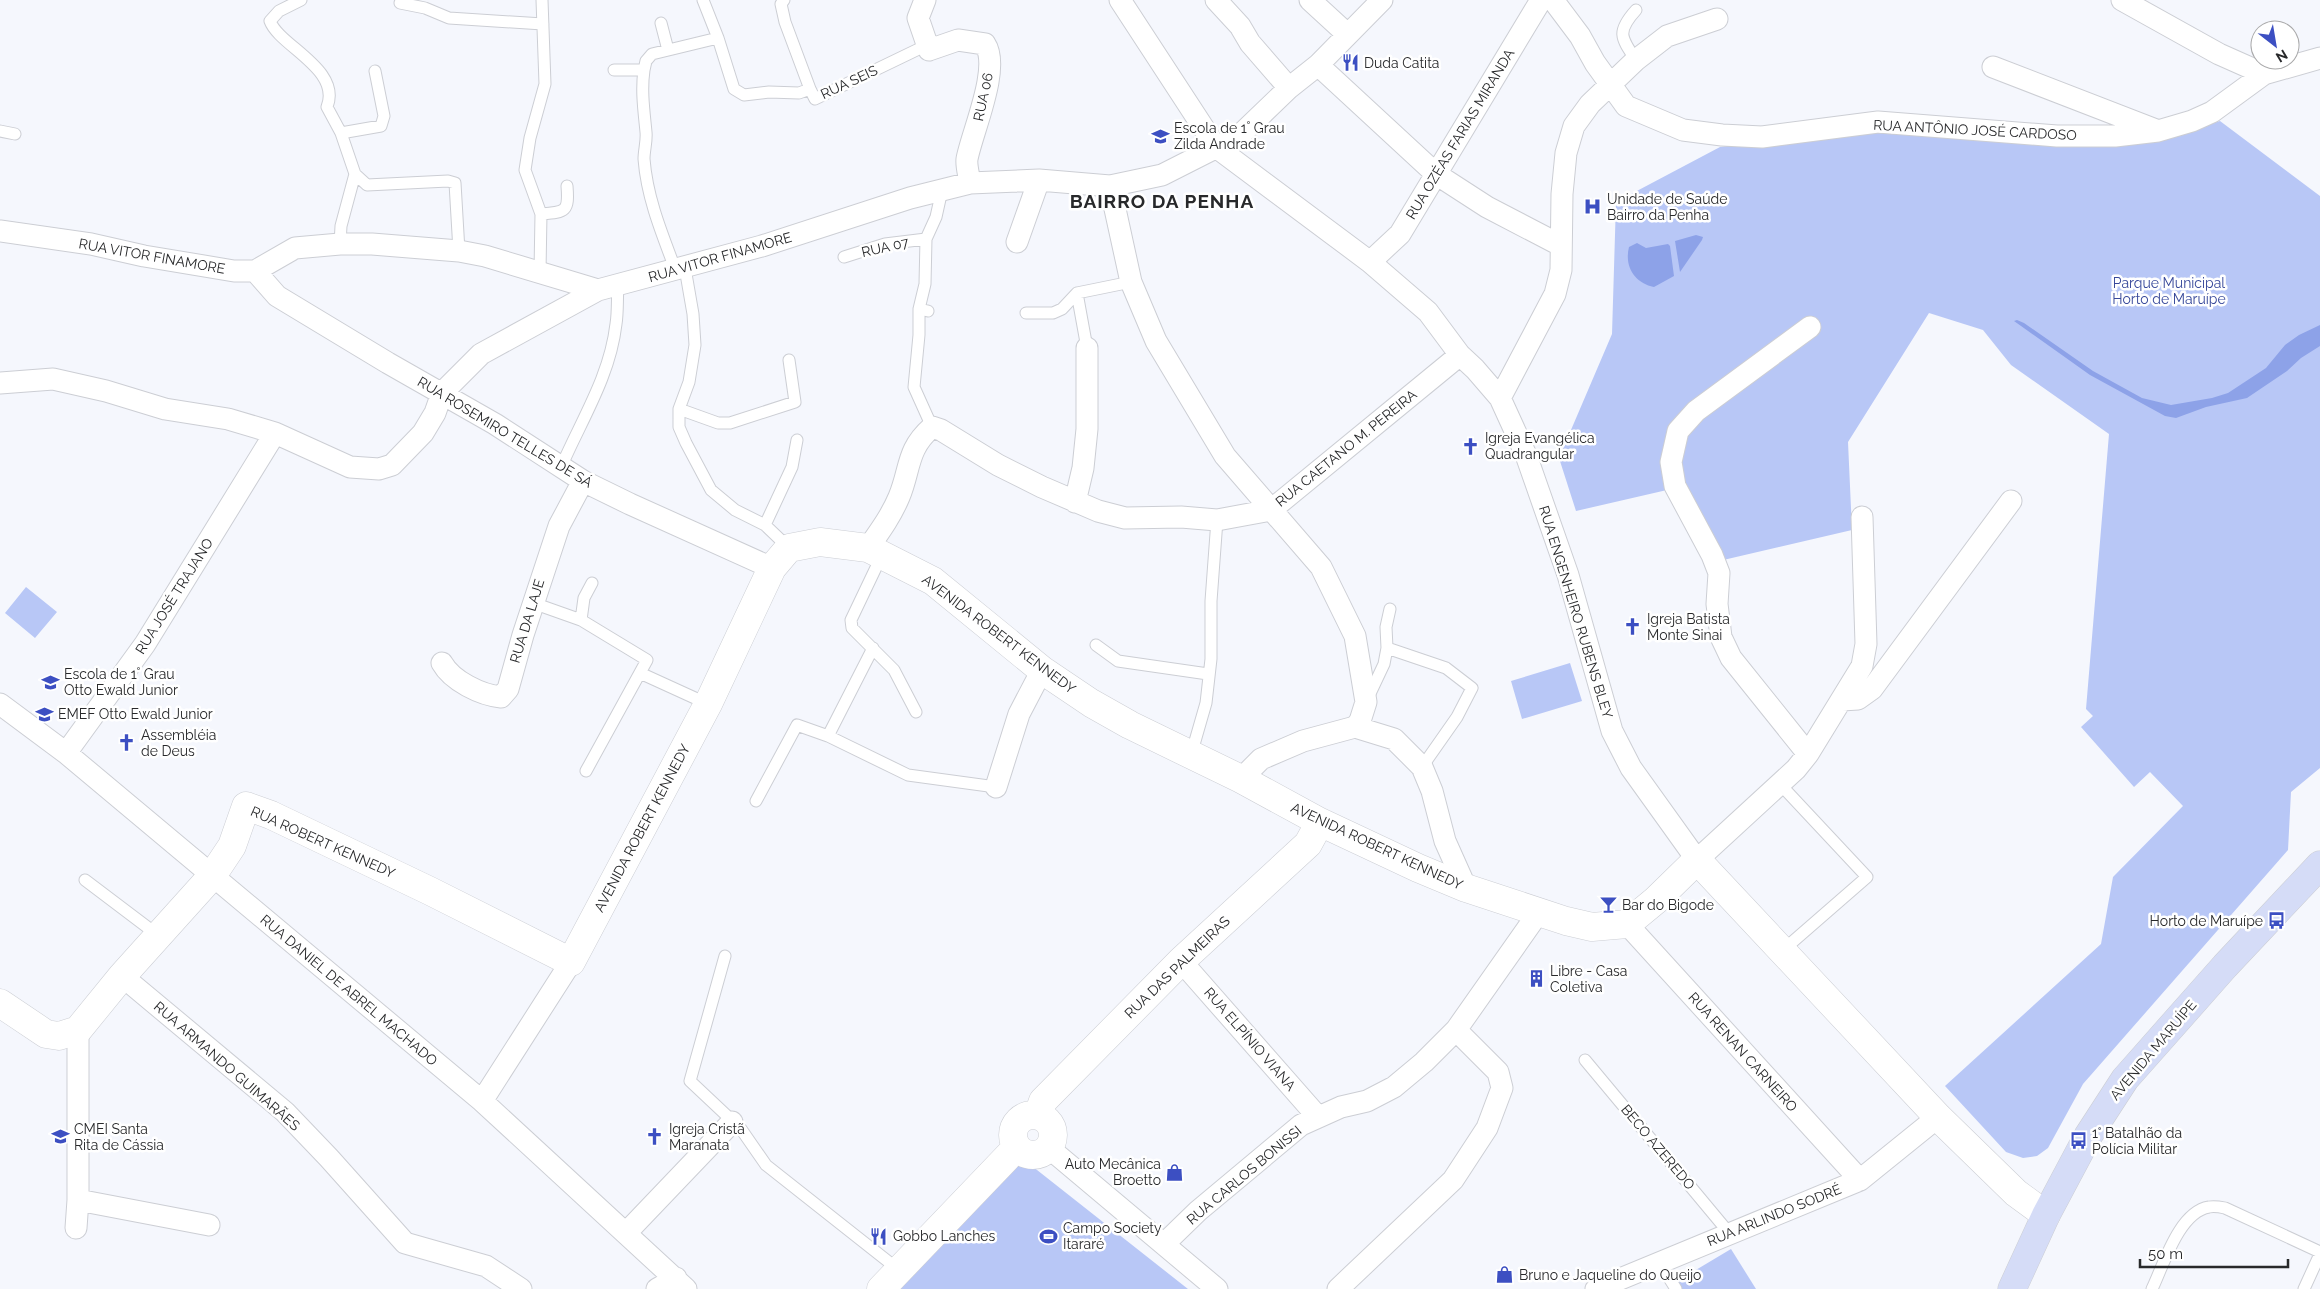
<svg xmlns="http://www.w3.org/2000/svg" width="2320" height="1289" viewBox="0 0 2320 1289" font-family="Raleway,sans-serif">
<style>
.green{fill:#b8c7f6}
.water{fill:#8da2e8}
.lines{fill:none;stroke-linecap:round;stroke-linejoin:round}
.service-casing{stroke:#ccced4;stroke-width:13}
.minor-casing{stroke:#ccced4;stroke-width:23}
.tertiary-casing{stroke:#ccced4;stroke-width:29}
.secondary-casing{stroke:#ccced4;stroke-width:29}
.service{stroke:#fff;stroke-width:11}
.minor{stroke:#fff;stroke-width:21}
.tertiary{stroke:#fff;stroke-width:28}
.secondary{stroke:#d5dcf7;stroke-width:28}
.labels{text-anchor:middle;stroke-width:5;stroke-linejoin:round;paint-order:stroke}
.poi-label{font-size:14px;fill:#28292b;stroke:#fff;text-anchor:start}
.street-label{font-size:14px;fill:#28292b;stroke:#fff}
.park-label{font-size:14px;fill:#37489a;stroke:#fff}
.district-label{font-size:19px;font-weight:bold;letter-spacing:1px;fill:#28292b;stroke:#fff}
</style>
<rect width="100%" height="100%" fill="#f5f7fd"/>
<!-- green -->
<path class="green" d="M2220,121L2320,196V768L2291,792L2288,850L2083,1084L2048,1148L2037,1156L2023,1158L2006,1152L1945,1086L2101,944L2113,877L2183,806L2150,772L2134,787L2081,727L2093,716L2086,709L2109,434L2011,365L1983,330L1929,313L1848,442L1852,530L1719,561L1680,487L1576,511L1559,458L1612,334L1616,202L1720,147L1874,128L2191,130Z
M26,587L57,612L35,638L5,613Z
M1570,663L1582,701L1522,719L1511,681Z
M1018,1155L1188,1289H892Z
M1731,1249L1756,1289H1671L1669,1286Z"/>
<!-- water -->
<path class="water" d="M1696,235L1703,237L1702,240L1680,272L1675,241Z
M1637,243L1646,248L1668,244L1670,246L1674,276L1654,287C1635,283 1624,267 1629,247Z
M2017,320L2024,323L2093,371L2142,398L2171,405L2212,398L2228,393L2266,368L2285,345L2299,335L2320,325V346L2301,358L2287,371L2247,398L2206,407L2176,418L2165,416L2090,375L2014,321Z"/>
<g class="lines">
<defs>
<path id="service" d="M301,0L279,11L270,21C279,46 342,69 327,107L341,133L355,174L341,226L340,244
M703,0L718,38
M784,0L781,4L785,22L810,89
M400,3L425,8L449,18L543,24
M661,23L668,50
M1636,60C1621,38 1616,32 1636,10
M614,70H644L646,61L652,54L718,38L734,89L744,95L769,92L799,93L810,89L815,99L927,45
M644,70C641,91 644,111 646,132C647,141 644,150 644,159C647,198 662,234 676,271
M0,131L15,134
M341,133L381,126L384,116L375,71
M355,174L367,185L448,181L455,183L459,251
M541,214C566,212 569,212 567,186
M844,257L885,244L926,239
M685,268L693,314L695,345L689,382L679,409V427L686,443L711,490L735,510L765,525L789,548
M540,272L541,214L525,170L530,138L545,84L542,0
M1077,293L1087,348
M919,309V335L914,387L932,427
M928,311L919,309L925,284L926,239L936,217L942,190
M1026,313H1053L1062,309L1077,293L1131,282
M679,409L718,423H730L795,402L789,360
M562,465C582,419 610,376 616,324C618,312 617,298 618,286
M765,525L792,467L797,440
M882,555L851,620L852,628L894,670L916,712
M533,603L581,620
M1096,645L1118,661L1208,674
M1387,648L1446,668L1472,688L1457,717L1422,767
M640,673L708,704
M1367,700L1384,664L1387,648L1386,627L1390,609
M828,736L873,648
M1191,755L1206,703L1211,659V601L1217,520
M586,771L647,660L581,620L584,598L592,583
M1779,783L1867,877L1782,951
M756,801L797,725L828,736L908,775L996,787
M85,880L159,936
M725,956L690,1081L741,1129L766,1165L899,1270
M1585,1060L1730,1234
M1659,1262L1676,1289
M2152,1289C2164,1264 2179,1212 2209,1207C2214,1206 2220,1207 2225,1208L2320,1252
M2304,1289L2320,1254"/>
<path id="minor" d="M925,0L918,18L929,50L958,40L985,44C1001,68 972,132 967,159C966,166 969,175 970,183
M1120,0L1216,147L1370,262L1428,312L1460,355L1475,369L1500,398L1526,455L1568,575L1612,731L1631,768L1697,860L1796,769L1808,754L1731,658L1721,637L1717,604L1719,573L1712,555L1675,486L1671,462L1678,431L1696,411L1810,327
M1216,0L1240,26L1250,43L1289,88
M1310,0L1347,34
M1553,0L1580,36L1595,63L1626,106L1683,130L1722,135L1762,137L1878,122L2057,136H2115L2158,131L2192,121L2212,112L2264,74L2320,58
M2122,0L2219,54L2264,74
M1318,65L1436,174L1487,207L1560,245
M1993,67L2156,130
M1110,186L1131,282L1156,341L1225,456L1321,567L1355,636L1366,702L1360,721L1355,727
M0,231L91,244L144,256L234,271H255L295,248L340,244H372L459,251L485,256L598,290L762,246L910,198L970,183L1039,180L1110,186L1162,175L1239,136L1289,88L1318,65L1382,0
M1017,242L1039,180
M1370,262L1400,234L1541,0
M255,271L277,296L388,363L495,424L583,481L630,504L772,568
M0,383L53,379L106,391L165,409L228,419L275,433L350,467L379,469L392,465L423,433L435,413L442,393L481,354L598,290
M1500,398L1555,294L1561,270L1562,194L1566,153L1574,126L1590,104L1636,60L1667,36L1717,19
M1075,502L1083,468L1087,429V348
M868,548C880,531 891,516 899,497C911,468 906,450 932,427L941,430L998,465L1042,487L1098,511L1125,518L1181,517L1217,520L1271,510L1460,355
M442,663C452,681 481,695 501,697L508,689L523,635L559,526L583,481
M1842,700L1858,699L1872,689L2011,501
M0,704L66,753L482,1101L686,1289
M66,753L145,644L275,433
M1808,754L1862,666L1866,644L1862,517
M1241,779L1261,759L1303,741L1355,727L1394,739L1422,767L1432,791L1445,841L1466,888
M996,787L1019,714L1042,670
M1627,924L1860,1180
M1181,961L1318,1117
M122,976L285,1112L329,1158L405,1243L486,1266L521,1289
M482,1101L571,962
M1049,1148L1217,1289
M78,1200L209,1225
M76,1228L78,1200V1030
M626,1233L732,1122
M1164,1244L1198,1211L1301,1125L1341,1107L1367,1101L1394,1087L1424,1062L1456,1030L1539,912
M657,1289L676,1278
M1338,1289L1453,1180L1487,1128L1502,1088L1498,1072L1456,1030
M1596,1289L1860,1180L1938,1117"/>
<path id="tertiary" d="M0,1003L46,1034L59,1036L78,1030L122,976L212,876L232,846L246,806L271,815L430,891L571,962L708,704L772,568L789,548L820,542L868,548L933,581L1042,670L1091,703L1130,725L1241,779L1320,822L1418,868L1466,888L1566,921L1592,927L1627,924L1656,900L1697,860L1938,1117L2016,1193L2046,1215
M1013 1135a20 20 0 1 1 40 0a20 20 0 1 1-40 0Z
M1038,1115L1043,1101L1181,961L1308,844L1320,822
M881,1289L1016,1148"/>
<path id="secondary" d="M2012,1289L2046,1215L2088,1136L2125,1079L2225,966L2320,865"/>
</defs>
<!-- service casing -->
<use href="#service" class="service-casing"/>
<!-- minor casing -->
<use href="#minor" class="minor-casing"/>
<!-- tertiary casing -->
<use href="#tertiary" class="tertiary-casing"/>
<!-- secondary casing -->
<use href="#secondary" class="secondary-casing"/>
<!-- service -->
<use href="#service" class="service"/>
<!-- minor -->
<use href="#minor" class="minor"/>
<!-- tertiary -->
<use href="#tertiary" class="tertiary"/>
<!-- secondary -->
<use href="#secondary" class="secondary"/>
</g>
<!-- icons -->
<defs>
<symbol id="restaurant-bare" viewBox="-9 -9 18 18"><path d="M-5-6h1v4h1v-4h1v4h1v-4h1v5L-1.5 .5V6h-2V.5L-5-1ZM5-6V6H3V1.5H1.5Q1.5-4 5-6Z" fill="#3c4fc2" stroke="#fff" stroke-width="2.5" paint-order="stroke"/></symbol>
<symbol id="school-bare" viewBox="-9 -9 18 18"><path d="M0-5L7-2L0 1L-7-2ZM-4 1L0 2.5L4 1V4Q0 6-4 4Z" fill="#3c4fc2" stroke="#fff" stroke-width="2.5" paint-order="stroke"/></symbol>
<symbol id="hospital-bare" viewBox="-9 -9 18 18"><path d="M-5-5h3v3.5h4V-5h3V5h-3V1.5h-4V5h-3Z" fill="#3c4fc2" stroke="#fff" stroke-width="2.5" paint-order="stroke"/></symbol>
<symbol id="church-bare" viewBox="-9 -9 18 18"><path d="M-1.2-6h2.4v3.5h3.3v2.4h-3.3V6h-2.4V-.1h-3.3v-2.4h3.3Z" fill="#3c4fc2" stroke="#fff" stroke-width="2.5" paint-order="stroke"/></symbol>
<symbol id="bar-bare" viewBox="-9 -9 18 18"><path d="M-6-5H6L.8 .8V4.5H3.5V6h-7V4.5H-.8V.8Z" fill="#3c4fc2" stroke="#fff" stroke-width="2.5" paint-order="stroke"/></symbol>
<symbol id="bus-bare" viewBox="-9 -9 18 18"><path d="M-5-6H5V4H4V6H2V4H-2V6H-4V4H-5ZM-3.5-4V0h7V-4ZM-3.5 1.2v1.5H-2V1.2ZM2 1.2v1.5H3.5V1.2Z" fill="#3c4fc2" stroke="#fff" stroke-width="2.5" paint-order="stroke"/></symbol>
<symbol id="building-bare" viewBox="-9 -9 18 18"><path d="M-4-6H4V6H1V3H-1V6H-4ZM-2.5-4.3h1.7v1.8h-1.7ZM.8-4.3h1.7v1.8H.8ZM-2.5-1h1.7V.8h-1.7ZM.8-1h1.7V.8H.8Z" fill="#3c4fc2" stroke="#fff" stroke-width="2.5" paint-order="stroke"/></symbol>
<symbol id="shop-bare" viewBox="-9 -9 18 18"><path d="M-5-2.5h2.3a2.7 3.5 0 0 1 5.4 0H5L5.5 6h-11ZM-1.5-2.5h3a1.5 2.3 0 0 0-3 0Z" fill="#3c4fc2" stroke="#fff" stroke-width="2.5" paint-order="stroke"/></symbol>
<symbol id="stadium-bare" viewBox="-9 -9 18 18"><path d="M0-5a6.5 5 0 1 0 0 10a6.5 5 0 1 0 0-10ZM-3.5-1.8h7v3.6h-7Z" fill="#3c4fc2" stroke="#fff" stroke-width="2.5" paint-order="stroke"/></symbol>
</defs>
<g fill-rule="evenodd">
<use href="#restaurant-bare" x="1338" y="50" width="25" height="25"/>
<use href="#school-bare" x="1148" y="124" width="25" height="25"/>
<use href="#hospital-bare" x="1580" y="194" width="25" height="25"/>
<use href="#church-bare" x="1458" y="434" width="25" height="25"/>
<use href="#church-bare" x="1620" y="614" width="25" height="25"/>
<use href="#school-bare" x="38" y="670" width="25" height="25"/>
<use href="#school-bare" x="32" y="702" width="25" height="25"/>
<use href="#church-bare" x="114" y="730" width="25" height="25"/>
<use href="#bar-bare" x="1596" y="892" width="25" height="25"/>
<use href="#bus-bare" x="2264" y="908" width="25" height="25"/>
<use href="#building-bare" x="1524" y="966" width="25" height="25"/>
<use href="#school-bare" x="48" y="1124" width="25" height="25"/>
<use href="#church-bare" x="642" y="1124" width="25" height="25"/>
<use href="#bus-bare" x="2066" y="1128" width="25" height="25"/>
<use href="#shop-bare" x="1162" y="1160" width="25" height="25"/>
<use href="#restaurant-bare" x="866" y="1224" width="25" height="25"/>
<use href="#stadium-bare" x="1036" y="1224" width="25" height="25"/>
<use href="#shop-bare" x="1492" y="1262" width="25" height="25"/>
</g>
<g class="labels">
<!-- poi labels -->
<g class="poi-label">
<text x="1364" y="68">Duda Catita</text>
<text x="1174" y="133">Escola de 1˚ Grau<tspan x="1174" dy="16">Zilda Andrade</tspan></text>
<text x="1607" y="204">Unidade de Saúde<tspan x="1607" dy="16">Bairro da Penha</tspan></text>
<text x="1485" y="443">Igreja Evangélica<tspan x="1485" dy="16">Quadrangular</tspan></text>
<text x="1647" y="624">Igreja Batista<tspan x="1647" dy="16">Monte Sinai</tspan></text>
<text x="64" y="679">Escola de 1˚ Grau<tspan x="64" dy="16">Otto Ewald Junior</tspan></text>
<text x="58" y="719">EMEF Otto Ewald Junior</text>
<text x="141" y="740">Assembléia<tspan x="141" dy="16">de Deus</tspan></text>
<text x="1622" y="910">Bar do Bigode</text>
<text x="2263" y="926" text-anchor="end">Horto de Maruípe</text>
<text x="1550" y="976">Libre - Casa<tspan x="1550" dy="16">Coletiva</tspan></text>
<text x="74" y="1134">CMEI Santa<tspan x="74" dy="16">Rita de Cássia</tspan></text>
<text x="669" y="1134">Igreja Cristã<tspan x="669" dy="16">Maranata</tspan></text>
<text x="2092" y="1138">1° Batalhão da<tspan x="2092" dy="16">Polícia Militar</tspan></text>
<text x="1161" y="1169" text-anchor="end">Auto Mecânica<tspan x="1161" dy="16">Broetto</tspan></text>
<text x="1063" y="1233">Campo Society<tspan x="1063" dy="16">Itararé</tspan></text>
<text x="893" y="1241">Gobbo Lanches</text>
<text x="1519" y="1280">Bruno e Jaqueline do Queijo</text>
</g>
<!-- street labels -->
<g class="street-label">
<text transform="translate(849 82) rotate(-25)" y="5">RUA SEIS</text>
<text transform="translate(983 97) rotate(-78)" y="5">RUA 06</text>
<text transform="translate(1975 130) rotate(3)" y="5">RUA ANTÔNIO JOSÉ CARDOSO</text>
<text transform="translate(1460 134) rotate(-59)" y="5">RUA OZÉAS FARIAS MIRANDA</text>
<text transform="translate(885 247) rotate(-13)" y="5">RUA 07</text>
<text transform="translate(152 256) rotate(10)" y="5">RUA VITOR FINAMORE</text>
<text transform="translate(720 257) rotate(-16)" y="5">RUA VITOR FINAMORE</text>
<text transform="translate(505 432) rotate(31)" y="5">RUA ROSEMIRO TELLES DE SÁ</text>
<text transform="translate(1346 448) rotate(-39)" y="5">RUA CAETANO M. PEREIRA</text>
<text transform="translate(174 596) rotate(-58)" y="5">RUA JOSÉ TRAJANO</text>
<text transform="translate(1576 612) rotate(73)" y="5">RUA ENGENHEIRO RUBENS BLEY</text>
<text transform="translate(527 621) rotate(-73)" y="5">RUA DA LAJE</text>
<text transform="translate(999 634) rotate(37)" y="5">AVENIDA ROBERT KENNEDY</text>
<text transform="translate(642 828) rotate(-62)" y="5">AVENIDA ROBERT KENNEDY</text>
<text transform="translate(323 842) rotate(24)" y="5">RUA ROBERT KENNEDY</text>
<text transform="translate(1377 846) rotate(25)" y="5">AVENIDA ROBERT KENNEDY</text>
<text transform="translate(1177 967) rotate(-44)" y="5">RUA DAS PALMEIRAS</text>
<text transform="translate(349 990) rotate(40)" y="5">RUA DANIEL DE ABREL MACHADO</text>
<text transform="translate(1250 1039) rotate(49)" y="5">RUA ELPÍNIO VIANA</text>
<text transform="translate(2153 1050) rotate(-50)" y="5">AVENIDA MARUÍPE</text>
<text transform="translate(1743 1052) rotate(48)" y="5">RUA RENAN CARNEIRO</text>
<text transform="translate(227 1066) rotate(41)" y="5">RUA ARMANDO GUIMARÃES</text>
<text transform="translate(1658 1147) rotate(50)" y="5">BECO AZEREDO</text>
<text transform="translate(1244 1175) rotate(-40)" y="5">RUA CARLOS BONISSI</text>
<text transform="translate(1774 1215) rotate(-22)" y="5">RUA ARLINDO SODRÉ</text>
</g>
<!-- park labels -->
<g class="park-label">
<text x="2169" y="288">Parque Municipal<tspan x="2169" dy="16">Horto de Maruípe</tspan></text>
</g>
<!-- district labels -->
<g class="district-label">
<text x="1162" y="208">BAIRRO DA PENHA</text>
</g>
</g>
<!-- north arrow -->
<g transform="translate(2275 45) rotate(149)"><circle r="24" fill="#ffffff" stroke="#a9a9aa"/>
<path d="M0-4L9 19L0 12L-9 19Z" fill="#3c4fc2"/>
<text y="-8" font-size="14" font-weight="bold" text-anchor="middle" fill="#28292b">N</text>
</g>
<!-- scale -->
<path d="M2140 1259v8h148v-8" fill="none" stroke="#28292b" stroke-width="2.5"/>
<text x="2148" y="1259" font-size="15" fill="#28292b" stroke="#ffffff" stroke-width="4" paint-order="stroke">50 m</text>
</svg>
